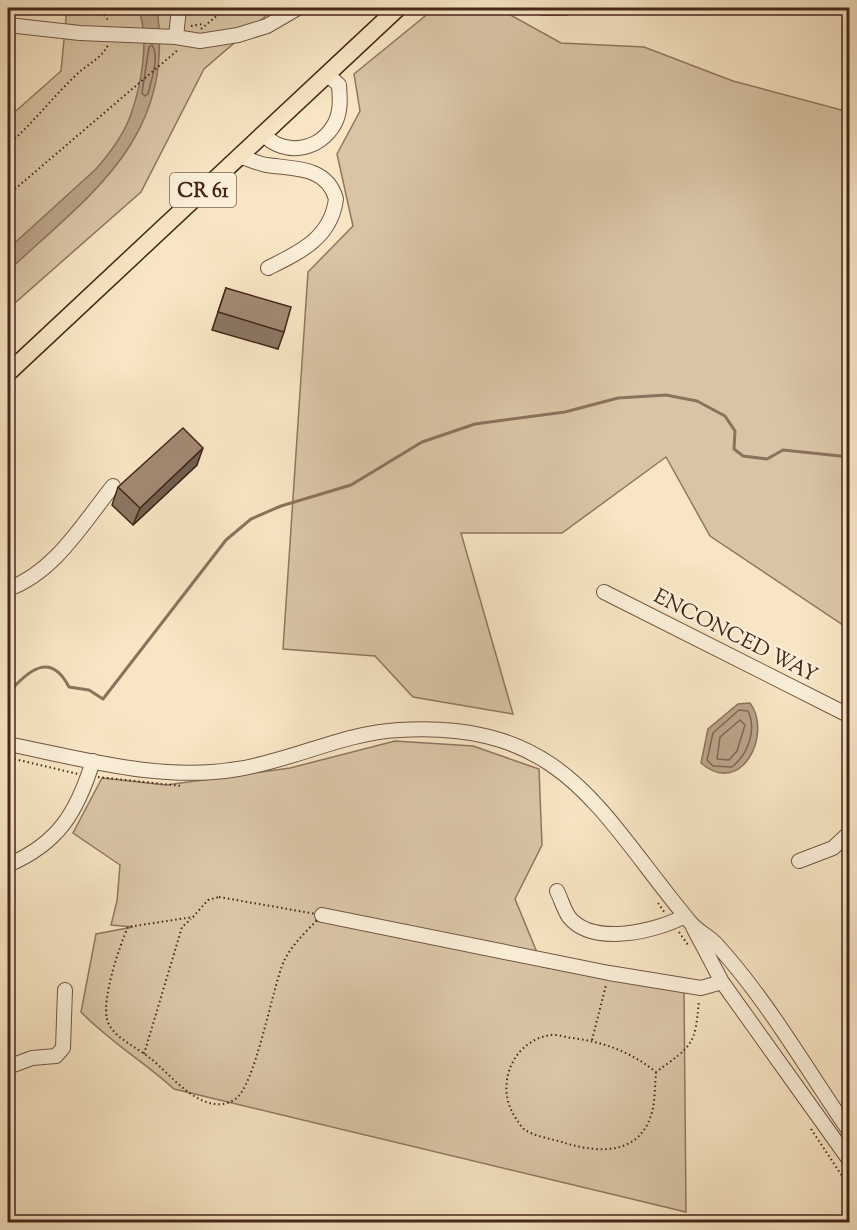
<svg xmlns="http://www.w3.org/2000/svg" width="857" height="1230" viewBox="0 0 857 1230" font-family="'Sorts Mill Goudy',serif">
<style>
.green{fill:#d9c5a6;stroke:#907660;stroke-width:1.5}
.water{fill:#bba48a;stroke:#8c725d;stroke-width:1.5}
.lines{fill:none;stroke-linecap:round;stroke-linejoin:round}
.shore{stroke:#806552;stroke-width:1.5}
.stream{stroke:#8c725d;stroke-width:3}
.minor-casing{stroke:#725644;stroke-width:16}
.major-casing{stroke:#46261a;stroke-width:19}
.path{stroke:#46261a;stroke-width:2;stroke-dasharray:1.5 3;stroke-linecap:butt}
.minor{stroke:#faeed8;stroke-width:14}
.major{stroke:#f7e5c3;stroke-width:16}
.wall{fill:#8b7662;stroke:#46261a;stroke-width:1.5}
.shaded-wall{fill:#716050;stroke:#46261a;stroke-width:1.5}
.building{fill:#a28972;stroke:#46261a;stroke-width:1.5}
.labels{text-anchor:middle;stroke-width:5;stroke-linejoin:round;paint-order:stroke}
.shield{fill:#faeed8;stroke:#7c6253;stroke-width:1.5}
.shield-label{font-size:20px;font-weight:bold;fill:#46261a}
.street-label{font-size:21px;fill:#46261a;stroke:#faeed8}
</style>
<rect width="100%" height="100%" fill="#f7e5c3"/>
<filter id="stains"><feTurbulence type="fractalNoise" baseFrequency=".00333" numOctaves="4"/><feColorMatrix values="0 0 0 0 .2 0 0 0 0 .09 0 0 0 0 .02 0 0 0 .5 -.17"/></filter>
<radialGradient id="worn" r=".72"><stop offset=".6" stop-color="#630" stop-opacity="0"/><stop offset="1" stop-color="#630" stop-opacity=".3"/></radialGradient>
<!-- green -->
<path class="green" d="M67,8H275L204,69L141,192L8,309V118L61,71Z
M435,8H498L561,43L644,47L733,81L849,112V629L710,536L666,457L562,533H461L513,714L413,697L375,656L283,649L308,272L353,226L337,154L360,111L354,74Z
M395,741L473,746L539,769L542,845L515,899L543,967L684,987L686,1212L174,1089C143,1061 110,1042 81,1012L96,934L133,927L111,925L117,901L120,865L73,833L102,778L166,785L290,768Z"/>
<!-- water -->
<path class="water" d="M138,8H157C175,138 93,192 8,271V249L96,169C110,153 124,135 131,114C141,86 149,42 140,14L136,12Z
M750,703C773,734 741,798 701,763L708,729L738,704Z"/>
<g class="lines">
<!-- shore -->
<path class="shore" d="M152,45C160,56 151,81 148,94L145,96L142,93L149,47Z
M739,710L748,711C757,730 748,754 732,767L713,766L707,760L713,733Z
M740,720L745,725L737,751L729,760L717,759L720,737Z"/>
<!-- stream -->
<path class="stream" d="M8,683L12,689C32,667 52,654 69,687L89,690L103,699L226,540L251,519L281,506L351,485L422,442L475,424L565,412L618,398L666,395L697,401L725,416L735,431L734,449L743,456L767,459L783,450L850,457"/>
<defs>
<path id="minor" d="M543,8H565
M8,25L80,33L176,37L200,41L238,35L267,26L298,8
M176,37L179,8
M263,134C284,157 320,151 335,123C341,111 340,98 339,85L327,74
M239,156C248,159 257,163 266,165C294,169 327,166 336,199C331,238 300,252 268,268
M8,589C55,572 83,523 113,486
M604,592L850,716
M8,744C83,759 161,782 238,769C294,760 343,733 399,730C565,720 599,813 690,922C697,931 709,936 717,945C768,1001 807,1070 850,1132
M799,861L833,848L850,832
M8,865C59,843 77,812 93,761
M557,891C561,899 564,910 569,917C593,947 657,931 685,916
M322,915L609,973L701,988L722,982
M693,927L722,982L850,1161
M8,1067L32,1058L56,1056L63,1048L65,990"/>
<path id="major" d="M8,373L398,8"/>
</defs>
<!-- minor casing -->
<use href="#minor" class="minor-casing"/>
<!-- major casing -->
<use href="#major" class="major-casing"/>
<!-- path -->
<path class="path" d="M98,8L109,21
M191,26L202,24
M201,29L226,8
M8,145C33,123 53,97 77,74C88,64 102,58 108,45
M8,195L179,49
M10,758L78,774
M98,777L182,786
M219,897L322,915C309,929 292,944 284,961C272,988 255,1089 234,1100C202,1118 171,1074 150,1058C137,1047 111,1037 107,1019C102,998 119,947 128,927L193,917L208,900Z
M658,903L665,913
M679,932L688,945
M592,1040L606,985
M144,1054L182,927L191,919
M656,1072C655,1084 655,1097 653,1108C643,1155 601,1154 565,1143C553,1139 536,1137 525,1130C522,1128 519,1123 517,1120C494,1089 510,1042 550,1035C557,1034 565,1037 572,1038C604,1042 631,1052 656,1072C693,1045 695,1046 699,1000
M811,1129L850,1188
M275,1222H304"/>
<!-- minor -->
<use href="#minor" class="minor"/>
<!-- major -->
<use href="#major" class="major"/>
</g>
<!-- wall -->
<path class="wall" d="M226,288L284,332L278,349L212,330Z
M197,465L133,525L112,505L118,487Z"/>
<!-- shaded-wall -->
<path class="shaded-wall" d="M203,448L197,465L133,525L140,508Z"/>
<!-- building -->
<path class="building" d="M226,288L291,307L284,332L218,312Z
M183,428L203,448L140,508L118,487Z"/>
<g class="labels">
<!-- shield labels -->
<rect class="shield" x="170" y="173" width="66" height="34" rx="4.5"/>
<g class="shield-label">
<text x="203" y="197">CR 61</text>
</g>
<!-- street labels -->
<g class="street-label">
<text transform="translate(736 635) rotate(27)" y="7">ENCONCED WAY</text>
</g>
</g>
<!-- margin -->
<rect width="857" height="1230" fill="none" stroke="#f7e5c3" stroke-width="30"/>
<rect x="9" y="9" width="839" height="1212" fill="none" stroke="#46261a" stroke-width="3"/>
<rect x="15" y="15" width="827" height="1200" fill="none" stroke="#46261a" stroke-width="1.5"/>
<rect width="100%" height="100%" filter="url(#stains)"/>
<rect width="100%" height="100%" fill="url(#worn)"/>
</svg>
